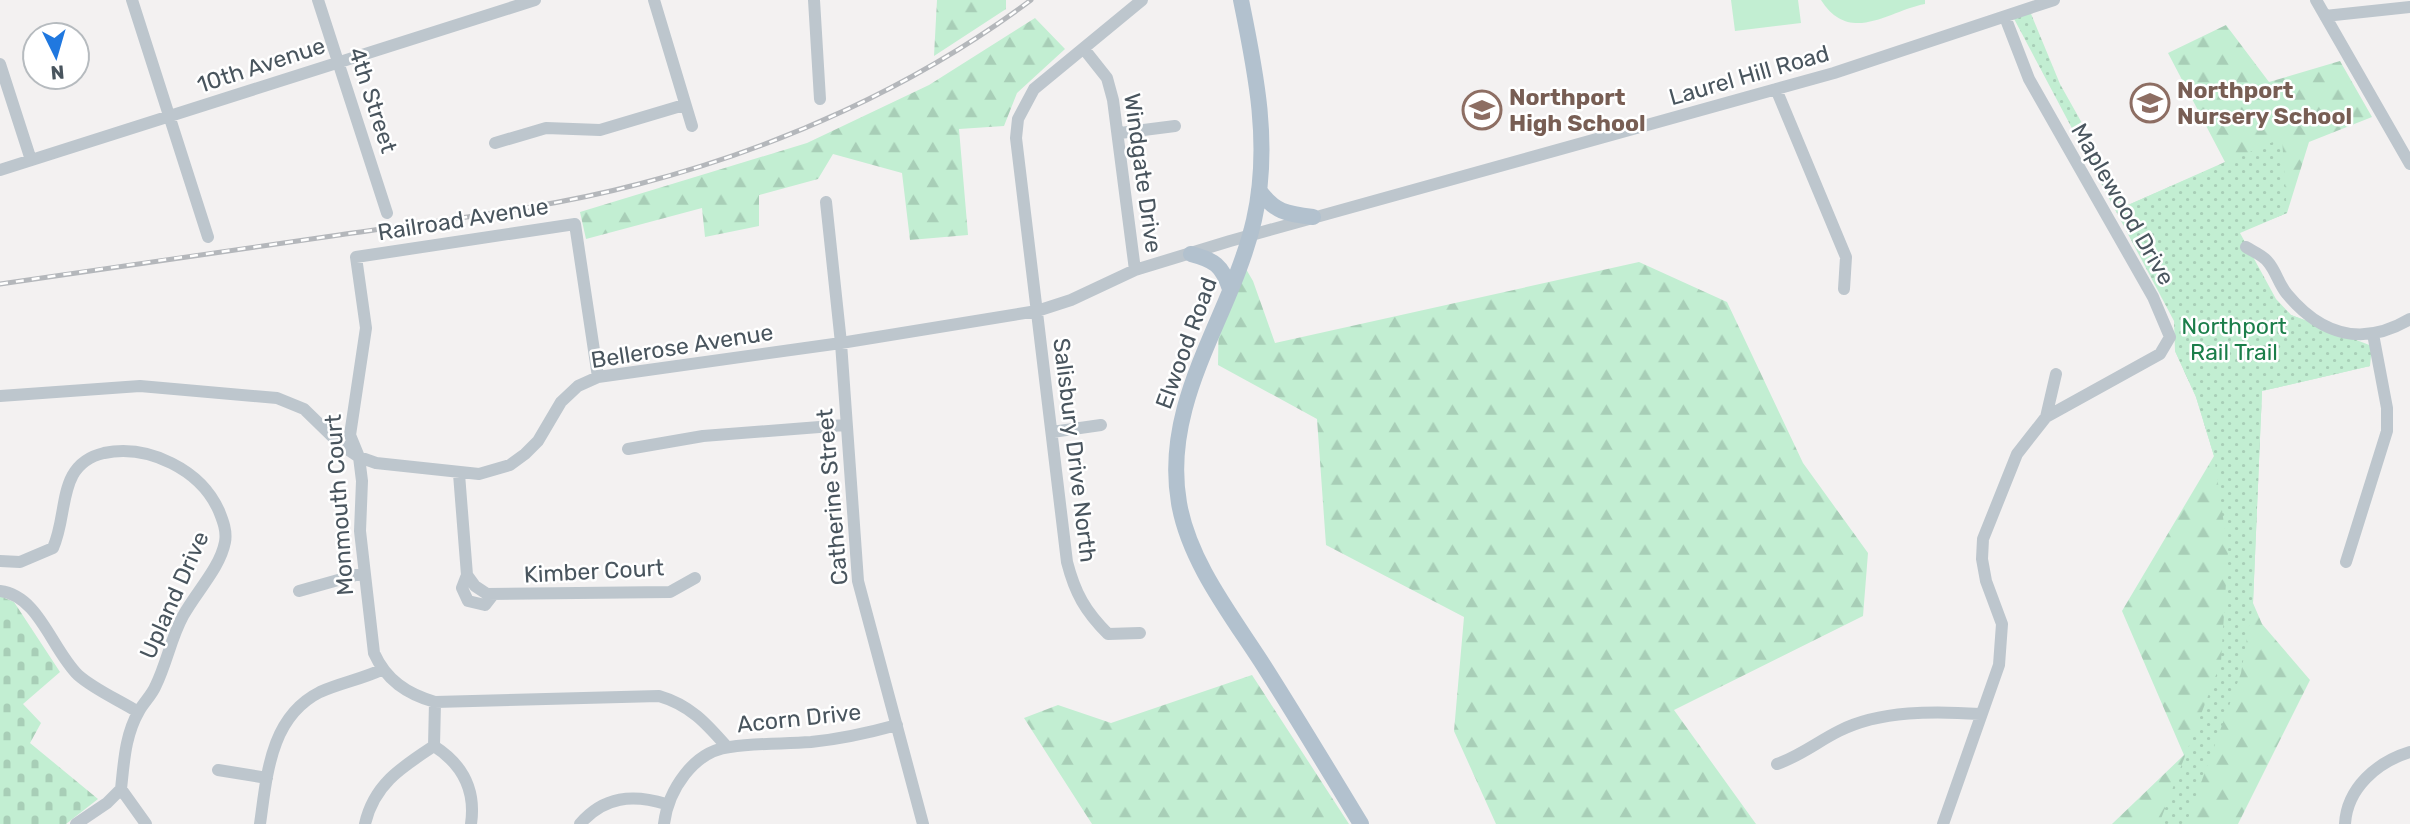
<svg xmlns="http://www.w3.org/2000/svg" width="2410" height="824" viewBox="0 0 2410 824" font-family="Rubik,sans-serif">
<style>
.grass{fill:#c2eed2}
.forest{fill:url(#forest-firs)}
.cemetery{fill:url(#cemetery-stones)}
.park{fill:url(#park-dots)}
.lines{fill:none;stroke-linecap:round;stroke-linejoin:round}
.minor{stroke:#bdc6cd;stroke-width:12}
.major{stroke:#b2c1ce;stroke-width:16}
.rail-casing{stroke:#b4b7bb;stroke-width:5}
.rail{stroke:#fff;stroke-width:2.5;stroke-dasharray:8;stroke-linecap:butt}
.labels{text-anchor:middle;stroke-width:5;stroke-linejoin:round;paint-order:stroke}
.street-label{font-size:23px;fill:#49555e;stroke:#fff}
.education-label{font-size:23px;font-weight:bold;fill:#785e54;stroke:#fff;text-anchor:start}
.park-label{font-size:23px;fill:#1b7e4a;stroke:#fff}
</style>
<defs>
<pattern id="forest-firs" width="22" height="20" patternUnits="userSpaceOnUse" patternTransform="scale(1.75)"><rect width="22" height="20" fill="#c2eed2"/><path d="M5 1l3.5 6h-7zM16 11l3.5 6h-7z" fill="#a8ceb7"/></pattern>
<pattern id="cemetery-stones" width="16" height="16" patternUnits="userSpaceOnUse" patternTransform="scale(1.75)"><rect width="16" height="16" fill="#c2eed2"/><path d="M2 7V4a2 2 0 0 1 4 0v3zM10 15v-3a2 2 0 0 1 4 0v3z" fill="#a8ceb7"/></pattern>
<pattern id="park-dots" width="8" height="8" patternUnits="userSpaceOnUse" patternTransform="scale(1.75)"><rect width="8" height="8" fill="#c2eed2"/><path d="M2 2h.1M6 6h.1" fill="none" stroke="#a8ceb7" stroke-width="1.8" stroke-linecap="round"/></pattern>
</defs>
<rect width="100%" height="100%" fill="#f3f1f1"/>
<!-- grass -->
<path class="grass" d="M1731,0H1798L1801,23L1735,31Z
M1821,0H1925V4C1890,10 1850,46 1821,0Z"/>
<!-- forest -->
<path class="forest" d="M937,0H1006V9L934,56Z
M1035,18L1065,49L1017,93L1004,126L959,129L968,235L910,240L902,173L833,154L818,179L759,195V226L705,237L702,208L586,239L580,212L807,143L929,85Z
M2226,25L2269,82L2340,61L2372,117L2309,142L2287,213L2240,232L2227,254L2291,315L2327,328L2370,366L2262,391L2253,603L2262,624L2310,680L2238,824H2112L2184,755L2122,611L2214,456L2196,397L2175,351L2183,313L2128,205L2225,162L2168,53Z
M1236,252L1253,281L1275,343L1639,262L1727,302L1803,463L1868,553L1863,616L1674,710L1756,824H1496L1454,731L1464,617L1326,545L1317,419L1218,365L1219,304L1236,274Z
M1252,675L1349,824H1092L1024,718L1058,705L1111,723Z"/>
<!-- cemetery -->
<path class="cemetery" d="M0,596L14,602L60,672L23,704L41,723L30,743L98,799L66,824H0Z"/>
<!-- park -->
<path class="park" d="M2029,9L2060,84L2128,205L2282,138L2287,213L2240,233L2276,299L2291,315L2372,346L2370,366L2262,391L2253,603L2241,673L2186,824H2159L2221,662L2228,551L2214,456L2196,397L2175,351L2174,321L2012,15Z"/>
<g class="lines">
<!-- minor -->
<path class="minor" d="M132,0L208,237
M318,0L387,213
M654,0L692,126
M814,0L820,99
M2316,0L2410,164
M2325,16L2410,7
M1084,49L1107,78L1113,100L1135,270
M0,64L31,160
M1776,89L1846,257L1844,289
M1120,133L1175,126
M495,143L546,128L600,130L684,105
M0,170L535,0
M826,202L841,343L858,581L923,824
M2246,247C2252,251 2263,255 2268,262C2276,271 2279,285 2287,294C2321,335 2363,347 2410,319
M598,377L575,224L356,257L366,328L350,435L359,457L362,481L360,531L374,653C386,680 407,694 435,702L659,696C690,705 706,723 727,747
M0,396L140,386L277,398L304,409L341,445L359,457L376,463L479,474L510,465L525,454L538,441L561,402L578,386L598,377L841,343L1037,311L1071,300L1135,270L1230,241L1834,73L2054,0
M2046,417L2056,374
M1052,432L1101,425
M628,449L703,436L845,425
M459,474L467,575L475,586L487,594L670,592L695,578
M0,561L20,562L53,548C69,513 56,464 104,453C149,444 201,470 219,511C223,521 227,531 225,542C220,568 196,592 183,616C171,638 167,662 156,685C152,695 144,702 139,711C125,735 124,762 121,789L146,824
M2346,562L2387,431V408L2373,334
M467,575L462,588L468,601L485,605L492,596
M0,591C39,596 51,648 78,675C95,690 119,700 138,712
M299,591L363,573
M1140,633L1108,634C1085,611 1075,593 1067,562L1016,138L1018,119L1034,89L1142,0
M434,746C462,764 476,790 471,824
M434,746L435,702
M1777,764C1800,756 1817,742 1839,731C1880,710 1936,711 1980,714
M218,770L267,778
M76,824L107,803L121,789
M260,824C267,775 270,717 320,692C340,683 362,679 381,670
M365,824C374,784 402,767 434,746
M580,824C604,796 633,794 666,804
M664,824C668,791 693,751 730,747C757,743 784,744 811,742C841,739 868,733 897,725
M1943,824L1999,665L2002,624L1986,581L1982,559L1983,539L2017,454L2046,417L2160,354L2170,337L2153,297L2029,79L2005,17
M2345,824C2347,788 2377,762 2410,752"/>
<!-- major -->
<path class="major" d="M1241,0C1256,73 1271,146 1254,220C1232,316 1161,400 1179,503C1189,562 1232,616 1264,666C1297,718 1329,771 1361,824
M1259,190C1274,212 1287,214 1313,217
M1191,254C1214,260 1222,265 1230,289"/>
<defs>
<path id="rail" d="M0,284C113,267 226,251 339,235C439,220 541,210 639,184C778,148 916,86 1031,0"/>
</defs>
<!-- rail casing -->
<use href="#rail" class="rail-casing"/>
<!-- rail -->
<use href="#rail" class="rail"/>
</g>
<!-- icons -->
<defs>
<symbol id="school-ring" viewBox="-11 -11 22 22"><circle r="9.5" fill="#fff" stroke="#8d6e63" stroke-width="1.5"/><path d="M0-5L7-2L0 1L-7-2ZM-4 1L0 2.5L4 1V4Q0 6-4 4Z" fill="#8d6e63"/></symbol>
</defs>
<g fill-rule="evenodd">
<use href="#school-ring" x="2128" y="81" width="44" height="44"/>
<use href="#school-ring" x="1460" y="88" width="44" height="44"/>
</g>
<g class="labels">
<!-- street labels -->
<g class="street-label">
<text transform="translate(261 65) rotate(-18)" y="8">10th Avenue</text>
<text transform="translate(1749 75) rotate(-16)" y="8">Laurel Hill Road</text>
<text transform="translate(373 100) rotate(72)" y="8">4th Street</text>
<text transform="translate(1143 173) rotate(82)" y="8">Windgate Drive</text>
<text transform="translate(2123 204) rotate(60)" y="8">Maplewood Drive</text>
<text transform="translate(463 219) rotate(-9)" y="8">Railroad Avenue</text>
<text transform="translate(1186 343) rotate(-70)" y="8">Elwood Road</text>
<text transform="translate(682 346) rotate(-9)" y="8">Bellerose Avenue</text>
<text transform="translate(1075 450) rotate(83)" y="8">Salisbury Drive North</text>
<text transform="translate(832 497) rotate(-95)" y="8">Catherine Street</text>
<text transform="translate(339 505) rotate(-94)" y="8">Monmouth Court</text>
<text transform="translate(594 571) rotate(-3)" y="8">Kimber Court</text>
<text transform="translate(174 595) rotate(-66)" y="8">Upland Drive</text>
<text transform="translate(799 718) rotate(-6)" y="8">Acorn Drive</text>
</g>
<!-- education labels -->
<g class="education-label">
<text x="2177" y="98">Northport<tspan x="2177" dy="26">Nursery School</tspan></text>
<text x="1509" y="105">Northport<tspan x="1509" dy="26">High School</tspan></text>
</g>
<!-- park labels -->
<g class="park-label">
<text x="2234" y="334">Northport<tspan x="2234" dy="26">Rail Trail</tspan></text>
</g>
</g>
<!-- north arrow -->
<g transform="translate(56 56) rotate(175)"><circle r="33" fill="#ffffff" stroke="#b6bbbf" stroke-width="2"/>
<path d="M0-5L12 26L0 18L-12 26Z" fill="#2078df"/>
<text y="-10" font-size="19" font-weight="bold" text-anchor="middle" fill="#49555e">N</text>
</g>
</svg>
